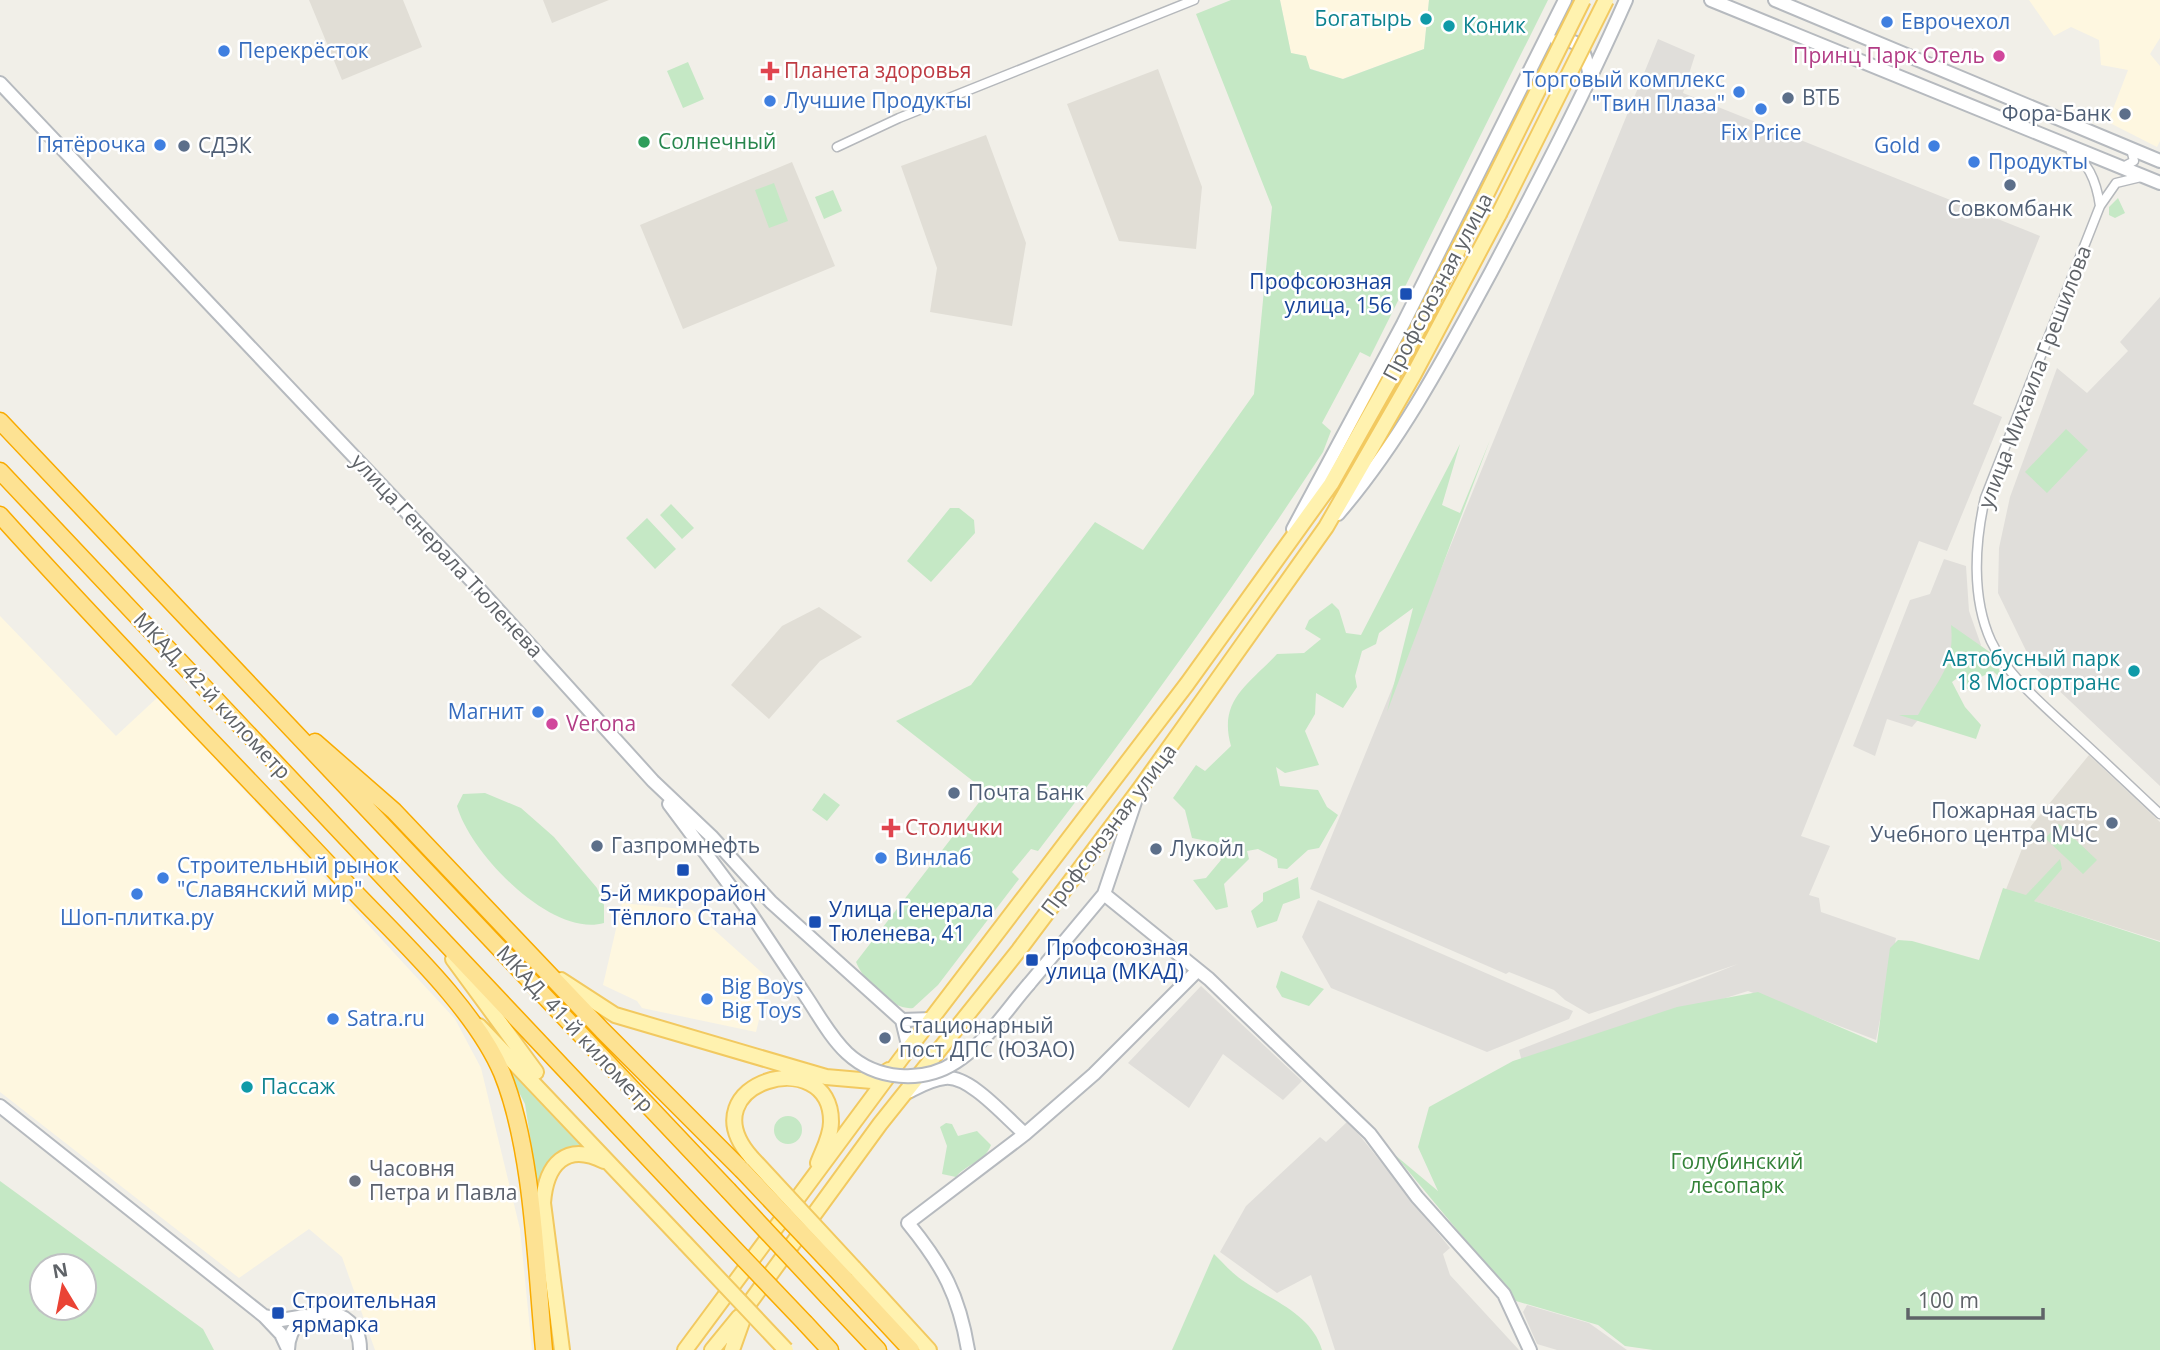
<svg xmlns="http://www.w3.org/2000/svg" width="2160" height="1350" viewBox="0 0 2160 1350" font-family="'Open Sans',sans-serif">
<style>
.commercial{fill:#fef7e0}
.industrial{fill:#e0deda}
.education{fill:#e1ded6}
.green{fill:#c5e8c5;fill-rule:evenodd}
.lines{fill:none;stroke-linecap:round;stroke-linejoin:round}
.street-casing{stroke:#b5b8bc;stroke-width:11}
.secondary-casing{stroke:#b6babf;stroke-width:16}
.primary-casing{stroke:#f2c960;stroke-width:18}
.highway-casing{stroke:#f9ab00;stroke-width:19}
.street{stroke:#fff;stroke-width:8}
.secondary{stroke:#fff;stroke-width:12}
.primary{stroke:#fff2af;stroke-width:14}
.highway{stroke:#fde293;stroke-width:16}
.secondary-bridge-casing{stroke:#b6babf;stroke-width:16;stroke-linecap:butt}
.primary-bridge-casing{stroke:#f2c960;stroke-width:18;stroke-linecap:butt}
.highway-bridge-casing{stroke:#f9ab00;stroke-width:19;stroke-linecap:butt}
.secondary-bridge{stroke:#fff;stroke-width:12}
.primary-bridge{stroke:#fff2af;stroke-width:14}
.highway-bridge{stroke:#fde293;stroke-width:16}
.culture-dot{fill:#0f9aa8;stroke:#fff;stroke-width:2.5}
.shop-dot{fill:#3f7fe0;stroke:#fff;stroke-width:2.5}
.hotel-dot{fill:#d1479c;stroke:#fff;stroke-width:2.5}
.health-dot{fill:#e0444e;stroke:#fff;stroke-width:2.5}
.service-dot{fill:#5c6f8a;stroke:#fff;stroke-width:2.5}
.leisure-dot{fill:#2e9e5b;stroke:#fff;stroke-width:2.5}
.transit-dot{fill:#1a4fb4;stroke:#fff;stroke-width:2.5}
.worship-dot{fill:#6b7280;stroke:#fff;stroke-width:2.5}
.labels{text-anchor:middle;stroke-width:5;stroke-linejoin:round;paint-order:stroke}
.culture-label{font-size:21px;fill:#0d838f;stroke:#fff;text-anchor:end}
.shop-label{font-size:21px;fill:#366cbe;stroke:#fff;text-anchor:start}
.hotel-label{font-size:21px;fill:#b23c85;stroke:#fff;text-anchor:end}
.health-label{font-size:21px;fill:#be3a42;stroke:#fff;text-anchor:start}
.service-label{font-size:21px;fill:#4e5e75;stroke:#fff;text-anchor:start}
.leisure-label{font-size:21px;fill:#27864d;stroke:#fff;text-anchor:start}
.transit-label{font-size:21px;fill:#164399;stroke:#fff;text-anchor:start}
.street-label{font-size:21px;fill:#5f6368;stroke:#fff}
.park-label{font-size:21px;fill:#348238;stroke:#fff}
.worship-label{font-size:21px;fill:#5b616d;stroke:#fff;text-anchor:start}
</style>
<rect width="100%" height="100%" fill="#f1efe8"/>
<!-- commercial -->
<path class="commercial" d="M1280,0H1429L1424,49L1342,79L1309,68L1305,56L1291,53Z
M2029,0H2160V38L2150,54L2160,66V141L2157,147L2108,122L2128,70L2101,65L2099,40L2071,27L2054,36Z
M0,616L116,736L158,697L455,1019L481,1068L520,1229L532,1350H375L342,1257L309,1229L239,1278L0,1092Z
M622,903L692,910L769,979L756,1032L642,1008L637,1001L603,985Z"/>
<!-- industrial -->
<path class="industrial" d="M1658,39L1695,55L1683,93L2040,236L1973,404L2002,417L1947,551L1919,541L1801,836L1830,846L1809,895L1819,898L1821,912L1896,938L1876,1040L1748,991L1522,1062L1519,1050L1738,964L1589,1014L1565,1000L1554,990L1509,972L1506,974L1310,889Z
M2160,297V786L2034,667L1998,593L1999,548L2010,497L2057,368L2087,393L2128,351L2120,342Z
M1944,559L1966,566L1969,611L1981,645L1912,727L1887,719L1875,756L1853,746L1910,600L1930,594Z
M1318,900L1573,1011L1569,1019L1487,1052L1331,988L1302,937Z
M1201,986L1302,1081L1283,1100L1223,1054L1189,1108L1128,1063Z
M1348,1121L1450,1248L1443,1254L1450,1275L1519,1350H1335L1311,1275L1277,1293L1220,1252L1246,1206L1320,1137L1326,1142Z
M1527,1305L1589,1323L1627,1350H1660H1557L1537,1344L1523,1312Z"/>
<!-- education -->
<path class="education" d="M309,0H403L422,47L342,80Z
M543,0H609L552,23Z
M1158,69L1202,187L1196,249L1119,241L1067,104Z
M986,135L1026,243L1012,326L930,312L937,268L901,166Z
M792,162L835,266L683,329L640,225Z
M819,607L862,637L820,661L769,719L731,685L782,626Z
M2089,755L2160,822V941L2005,892L2031,826Z"/>
<!-- green -->
<path class="green" d="M1231,0H1280L1291,53L1306,56L1310,69L1343,79L1424,49L1429,0H1548L1370,357L1360,352L1322,423L1331,431L1323,452C1233,589 1138,721 1038,851L1031,849L1012,872L1019,879L938,985L913,1008C893,1011 863,980 856,962L987,792L896,721L971,685L1095,522L1143,550L1254,394L1272,207L1196,14Z
M688,62L704,99L683,108L667,71Z
M774,183L788,221L769,228L755,190Z
M833,190L842,211L824,219L815,197Z
M2118,198L2125,213L2115,218L2109,215V207Z
M2066,429L2088,450L2047,493L2025,472Z
M1490,440L1387,712L1413,608L1379,633L1376,644L1362,651L1355,676L1357,687L1343,708L1316,693L1315,714L1305,731L1319,765L1285,773L1276,767L1280,786L1318,790L1327,807L1338,815L1319,848L1308,850L1287,869L1278,868L1277,859L1258,849L1247,851L1249,859L1224,884L1228,907L1216,910L1193,880L1206,878L1221,860L1212,842L1192,838L1185,810L1173,798L1196,765L1205,771L1231,746C1218,700 1248,685 1277,654L1304,653L1321,639L1305,629L1309,620L1332,603L1339,610L1346,633L1361,635L1460,444L1442,505L1460,513Z
M671,504L694,528L682,539L660,515Z
M950,508H959L974,520L975,533L931,582L907,561Z
M647,518L676,549L655,569L626,538Z
M1951,625L1994,655L2003,681L1993,671L1979,678L1980,688L1961,689L1960,676L1952,682L1965,707L1981,725L1976,739L1899,715H1918C1938,679 1955,667 1951,625Z
M485,793L521,808L554,837L597,888L604,905V923C551,938 470,853 457,806L463,794Z
M824,793L840,805L827,821L812,810Z
M2059,824L2097,860L2083,874L2045,838Z
M2060,859L2062,869L2034,901L2160,942V1350H1653L1625,1346L1598,1325L1516,1301L1395,1155L1438,1191L1418,1147L1429,1107L1513,1061L1677,1007L1758,992L1877,1043L1890,948L1898,940L1912,941L1979,960L2003,888L2026,895Z
M1298,877L1300,898L1283,904L1277,921L1257,928L1251,911L1263,901V893Z
M1281,971L1324,989L1309,1006L1282,997L1276,987Z
M506,1067L581,1146C556,1153 541,1167 539,1194L525,1104Z
M774 1130a14 14 0 1 1 28 0a14 14 0 1 1-28 0Z
M946,1123L952,1124L958,1136L977,1131L991,1145C984,1163 967,1163 956,1177L942,1174L947,1146L940,1127Z
M0,1181L203,1329L214,1350H0ZM84,1266V1308H42V1266Z
M1214,1254C1223,1263 1232,1273 1242,1280C1271,1300 1312,1314 1322,1350H1172Z"/>
<g class="lines">
<defs>
<path id="street" d="M837,147L899,118L1194,0
M2071,152C2089,162 2097,185 2100,206
M2121,168L2134,161L2131,149
M2141,177L2116,183L2100,206L1985,498C1975,542 1971,597 1991,641C2007,675 2042,704 2069,729C2100,757 2130,786 2160,814"/>
<path id="secondary" d="M1711,0L2160,183
M1775,0L2160,161
M1557,41C1583,36 1586,56 1590,77
M0,83L471,580L653,781L711,836L771,902L902,1020L909,1049
M1338,514C1400,442 1446,355 1491,272C1538,183 1585,93 1626,0
M1293,529L1403,324L1565,0
M669,804L751,914L803,992
M1104,894L1209,979L1370,1134L1417,1197L1504,1294L1530,1350
M1029,984L1104,894L1138,793
M902,1020L932,1019
M908,1092C920,1086 932,1079 945,1078C970,1075 1006,1118 1025,1134
M0,1106L264,1316L281,1334L288,1349
M265,1316L281,1320L305,1316
M288,1350C289,1300 361,1300 360,1350
M968,1350C959,1295 943,1266 908,1223L1025,1134L1094,1074L1198,970"/>
<path id="primary" d="M453,959L536,1072
M561,980L615,1015L826,1077L872,1081L889,1070
M479,1026L685,1243
M751,1157C686,1082 832,1042 831,1122C831,1136 823,1150 818,1163
M854,1268L929,1350
M562,1350L543,1203C546,1164 566,1142 604,1161
M685,1350L900,1060L1187,684L1331,484L1414,337L1481,205
M712,1350L739,1317
M732,1350L748,1305L880,1124L1019,950L1139,790L1326,527L1414,374L1499,214"/>
<path id="highway" d="M0,421L728,1190
M0,471L704,1217
M0,515C113,641 233,762 348,885C398,938 474,1007 502,1073C533,1149 536,1267 544,1350
M315,742L394,811L602,1030L742,1170
M846,1280L911,1350
M828,1297L878,1350
M805,1323L830,1350"/>
</defs>
<!-- street casing -->
<use href="#street" class="street-casing"/>
<!-- secondary casing -->
<use href="#secondary" class="secondary-casing"/>
<!-- primary casing -->
<use href="#primary" class="primary-casing"/>
<!-- highway casing -->
<use href="#highway" class="highway-casing"/>
<!-- street -->
<use href="#street" class="street"/>
<!-- secondary -->
<use href="#secondary" class="secondary"/>
<!-- primary -->
<use href="#primary" class="primary"/>
<!-- highway -->
<use href="#highway" class="highway"/>
<defs>
<path id="secondary-bridge" d="M803,992C817,1012 829,1036 847,1053C876,1080 922,1084 956,1062C985,1044 1007,1009 1029,984"/>
<path id="primary-bridge" d="M1481,205L1583,0
M1499,214L1606,0
M751,1157L854,1268
M685,1243L786,1350"/>
<path id="highway-bridge" d="M742,1170L846,1280
M728,1190L828,1297
M704,1217L805,1323"/>
</defs>
<!-- secondary-bridge casing -->
<use href="#secondary-bridge" class="secondary-bridge-casing"/>
<!-- primary-bridge casing -->
<use href="#primary-bridge" class="primary-bridge-casing"/>
<!-- highway-bridge casing -->
<use href="#highway-bridge" class="highway-bridge-casing"/>
<!-- secondary-bridge -->
<use href="#secondary-bridge" class="secondary-bridge"/>
<!-- primary-bridge -->
<use href="#primary-bridge" class="primary-bridge"/>
<!-- highway-bridge -->
<use href="#highway-bridge" class="highway-bridge"/>
</g>
<!-- markers -->
<g class="culture-dot">
<circle cx="1426" cy="19" r="7"/>
<circle cx="1449" cy="26" r="7"/>
<circle cx="2134" cy="671" r="7"/>
<circle cx="247" cy="1087" r="7"/>
</g>
<g class="shop-dot">
<circle cx="1887" cy="22" r="7"/>
<circle cx="224" cy="51" r="7"/>
<circle cx="1739" cy="92" r="7"/>
<circle cx="770" cy="101" r="7"/>
<circle cx="1761" cy="109" r="7"/>
<circle cx="160" cy="145" r="7"/>
<circle cx="1934" cy="146" r="7"/>
<circle cx="1974" cy="162" r="7"/>
<circle cx="538" cy="712" r="7"/>
<circle cx="881" cy="858" r="7"/>
<circle cx="163" cy="878" r="7"/>
<circle cx="137" cy="894" r="7"/>
<circle cx="707" cy="999" r="7"/>
<circle cx="333" cy="1019" r="7"/>
</g>
<g class="hotel-dot">
<circle cx="1999" cy="56" r="7"/>
<circle cx="552" cy="724" r="7"/>
</g>
<g class="health-dot">
<path d="M766.5 60.5h7v7h7v7h-7v7h-7v-7h-7v-7h7z"/>
<path d="M887.5 817.5h7v7h7v7h-7v7h-7v-7h-7v-7h7z"/>
</g>
<g class="service-dot">
<circle cx="1788" cy="98" r="7"/>
<circle cx="2125" cy="114" r="7"/>
<circle cx="184" cy="146" r="7"/>
<circle cx="2010" cy="185" r="7"/>
<circle cx="954" cy="793" r="7"/>
<circle cx="2112" cy="823" r="7"/>
<circle cx="597" cy="846" r="7"/>
<circle cx="1156" cy="849" r="7"/>
<circle cx="885" cy="1038" r="7"/>
</g>
<circle class="leisure-dot" cx="644" cy="142" r="7"/>
<g class="transit-dot">
<rect x="1399" y="287" width="14" height="14" rx="3.5"/>
<rect x="676" y="863" width="14" height="14" rx="3.5"/>
<rect x="808" y="915" width="14" height="14" rx="3.5"/>
<rect x="1025" y="953" width="14" height="14" rx="3.5"/>
<rect x="271" y="1306" width="14" height="14" rx="3.5"/>
</g>
<circle class="worship-dot" cx="355" cy="1181" r="7"/>
<g class="labels">
<!-- culture labels -->
<g class="culture-label">
<text x="1412" y="26">Богатырь</text>
<text x="1463" y="33" text-anchor="start">Коник</text>
<text x="2120" y="666">Автобусный парк<tspan x="2120" dy="24">18 Мосгортранс</tspan></text>
<text x="261" y="1094" text-anchor="start">Пассаж</text>
</g>
<!-- shop labels -->
<g class="shop-label">
<text x="1901" y="29">Еврочехол</text>
<text x="238" y="58">Перекрёсток</text>
<text x="1725" y="87" text-anchor="end">Торговый комплекс<tspan x="1725" dy="24">"Твин Плаза"</tspan></text>
<text x="784" y="108">Лучшие Продукты</text>
<text x="1761" y="140" text-anchor="middle">Fix Price</text>
<text x="146" y="152" text-anchor="end">Пятёрочка</text>
<text x="1920" y="153" text-anchor="end">Gold</text>
<text x="1988" y="169">Продукты</text>
<text x="524" y="719" text-anchor="end">Магнит</text>
<text x="895" y="865">Винлаб</text>
<text x="177" y="873">Строительный рынок<tspan x="177" dy="24">"Славянский мир"</tspan></text>
<text x="137" y="925" text-anchor="middle">Шоп-плитка.ру</text>
<text x="721" y="994">Big Boys<tspan x="721" dy="24">Big Toys</tspan></text>
<text x="347" y="1026">Satra.ru</text>
</g>
<!-- hotel labels -->
<g class="hotel-label">
<text x="1985" y="63">Принц Парк Отель</text>
<text x="566" y="731" text-anchor="start">Verona</text>
</g>
<!-- health labels -->
<g class="health-label">
<text x="784" y="78">Планета здоровья</text>
<text x="905" y="835">Столички</text>
</g>
<!-- service labels -->
<g class="service-label">
<text x="1802" y="105">ВТБ</text>
<text x="2111" y="121" text-anchor="end">Фора-Банк</text>
<text x="198" y="153">СДЭК</text>
<text x="2010" y="216" text-anchor="middle">Совкомбанк</text>
<text x="968" y="800">Почта Банк</text>
<text x="2098" y="818" text-anchor="end">Пожарная часть<tspan x="2098" dy="24">Учебного центра МЧС</tspan></text>
<text x="611" y="853">Газпромнефть</text>
<text x="1170" y="856">Лукойл</text>
<text x="899" y="1033">Стационарный<tspan x="899" dy="24">пост ДПС (ЮЗАО)</tspan></text>
</g>
<!-- leisure labels -->
<g class="leisure-label">
<text x="658" y="149">Солнечный</text>
</g>
<!-- transit labels -->
<g class="transit-label">
<text x="1392" y="289" text-anchor="end">Профсоюзная<tspan x="1392" dy="24">улица, 156</tspan></text>
<text x="683" y="901" text-anchor="middle">5-й микрорайон<tspan x="683" dy="24">Тёплого Стана</tspan></text>
<text x="829" y="917">Улица Генерала<tspan x="829" dy="24">Тюленева, 41</tspan></text>
<text x="1046" y="955">Профсоюзная<tspan x="1046" dy="24">улица (МКАД)</tspan></text>
<text x="292" y="1308">Строительная<tspan x="292" dy="24">ярмарка</tspan></text>
</g>
<!-- street labels -->
<g class="street-label">
<text transform="translate(1438 287) rotate(-62)" y="7">Профсоюзная улица</text>
<text transform="translate(2035 377) rotate(-69)" y="7">улица Михаила Грешилова</text>
<text transform="translate(447 556) rotate(47)" y="7">улица Генерала Тюленева</text>
<text transform="translate(212 696) rotate(47)" y="7">МКАД, 42-й километр</text>
<text transform="translate(1109 830) rotate(-53)" y="7">Профсоюзная улица</text>
<text transform="translate(575 1029) rotate(47)" y="7">МКАД, 41-й километр</text>
</g>
<!-- park labels -->
<g class="park-label">
<text x="1737" y="1169">Голубинский<tspan x="1737" dy="24">лесопарк</tspan></text>
</g>
<!-- worship labels -->
<g class="worship-label">
<text x="369" y="1176">Часовня<tspan x="369" dy="24">Петра и Павла</tspan></text>
</g>
</g>
<!-- north arrow -->
<g transform="translate(63 1287) rotate(350)"><circle r="33" fill="#ffffff" stroke="#bfc1c3" stroke-width="2"/>
<path d="M0-5L12 26L0 18L-12 26Z" fill="#ea4335"/>
<text y="-10" font-size="19" font-weight="bold" text-anchor="middle" fill="#5f6368">N</text>
</g>
<!-- scale -->
<path d="M1908 1308v10h135v-10" fill="none" stroke="#5f6368" stroke-width="3.5"/>
<text x="1918" y="1308" font-size="21" fill="#5f6368" stroke="#ffffff" stroke-width="5" paint-order="stroke">100 m</text>
</svg>
